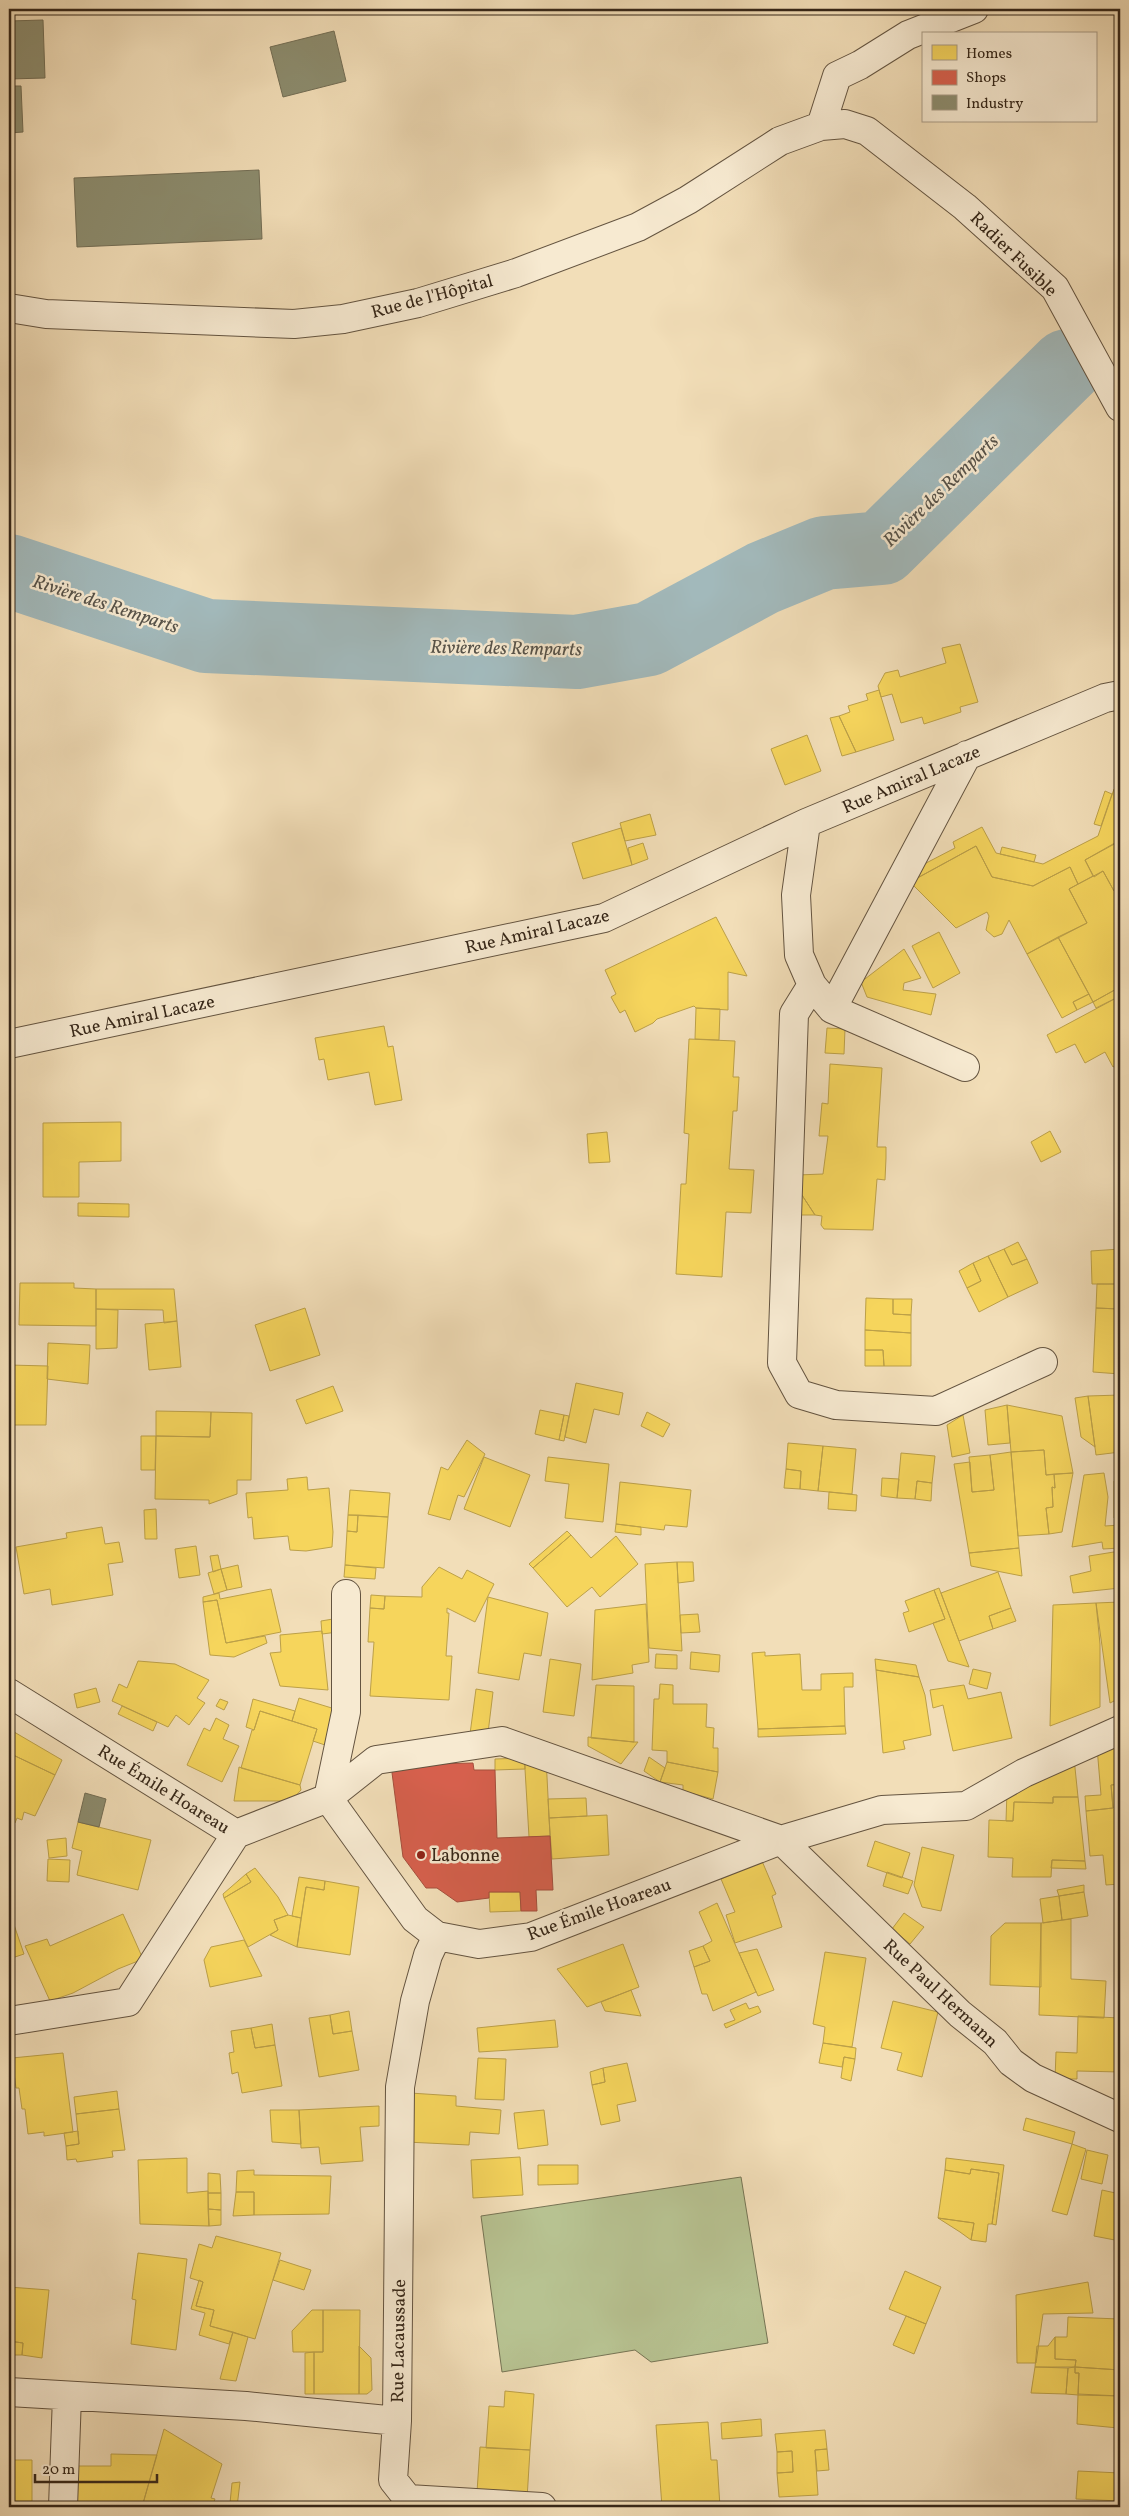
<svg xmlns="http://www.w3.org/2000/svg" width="1129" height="2516" viewBox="0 0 1129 2516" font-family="Vollkorn,serif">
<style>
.green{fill:#b7c291;stroke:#767454}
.homes{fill:#f6d55c;stroke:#bca048}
.shops{fill:#d6604d;stroke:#a64f3d}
.industry{fill:#8c8c6e;stroke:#726d54}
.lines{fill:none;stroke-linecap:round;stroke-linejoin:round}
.river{stroke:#a2b9bb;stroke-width:74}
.minor-casing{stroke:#645440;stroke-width:30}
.minor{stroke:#f7ead1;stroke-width:28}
.poi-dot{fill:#8f2418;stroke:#f7ead1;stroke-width:2}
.labels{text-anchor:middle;stroke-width:5;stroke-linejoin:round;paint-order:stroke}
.street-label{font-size:18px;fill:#352618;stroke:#f7ead1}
.poi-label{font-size:18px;fill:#352618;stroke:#f7ead1;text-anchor:start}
.water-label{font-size:19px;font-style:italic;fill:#565249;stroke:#f7ead1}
</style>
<rect width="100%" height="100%" fill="#f2deb8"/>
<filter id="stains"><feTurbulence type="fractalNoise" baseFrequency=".004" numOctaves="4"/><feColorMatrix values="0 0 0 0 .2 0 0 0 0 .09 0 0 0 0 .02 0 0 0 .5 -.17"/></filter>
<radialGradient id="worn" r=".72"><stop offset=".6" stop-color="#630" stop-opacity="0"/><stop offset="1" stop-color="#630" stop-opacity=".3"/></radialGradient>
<!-- green -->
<path class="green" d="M741,2177L768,2343L651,2362L635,2350L502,2372L481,2216Z"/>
<!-- homes -->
<path class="homes" d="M960,644L978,702L960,707L961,712L924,724L922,717L901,723L892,694L881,697L878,686L885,673L898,670L900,677L946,663L942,648Z
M879,690L894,740L856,752L839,716L850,712L848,706L868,700L866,694Z
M839,716L856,752L842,756L830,718Z
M807,735L821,771L785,785L771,749Z
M1120,786V841L1085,860L1093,876L1078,884L1070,867L1033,886L992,877L976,846L910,882L905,874L955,848L953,842L982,827L996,853L1043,864L1098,836L1114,789Z
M1105,791L1112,794L1101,826L1094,824Z
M650,814L656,835L625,841L620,823Z
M621,828L632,865L583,879L572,843Z
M1120,840V887L1114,891L1103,871L1094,877L1085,860Z
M643,843L648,859L632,865L628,848Z
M976,846L992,877L1033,886L1070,867L1078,884L1069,889L1087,923L1027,954L1009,920L1002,934L994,937L986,930L989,916L987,912L956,928L910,882Z
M1002,847L1036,855L1034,862L1000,854Z
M1103,871L1114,891L1120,887V987L1093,1002L1058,937L1087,923L1069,889Z
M716,917L747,976L728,972V1010L696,1008L694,1006L657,1019L653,1023L635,1032L625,1010L620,1013L611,997L616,994L605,970Z
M939,932L960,973L933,988L912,946Z
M1058,937L1089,994L1073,1002L1077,1010L1062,1018L1027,954Z
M904,949L921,978L904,983L903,990L936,994L931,1015L867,997L861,982Z
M1120,987V996L1096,1008L1093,1002Z
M1089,994L1093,1002L1077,1010L1073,1002Z
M1120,996V1063L1113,1067L1105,1052L1085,1063L1075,1044L1056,1053L1047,1035Z
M696,1008L720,1009L719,1040L695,1039Z
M384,1026L388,1047L393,1046L402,1100L375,1105L369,1072L328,1080L324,1059L319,1060L315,1038Z
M827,1028L845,1029L844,1054L825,1053Z
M689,1039L735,1041L733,1077H739L737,1111H733L729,1169L754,1170L751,1213L726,1212L722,1277L676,1274L681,1184H686L689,1134L684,1133Z
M830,1064L882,1068L877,1147H886V1158L885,1180L877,1179L873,1230L824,1229L821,1225L822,1216L815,1215L796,1186L797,1175L823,1174L828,1136H819L822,1103L828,1104Z
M121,1122V1161L79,1162V1197H43V1123Z
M1050,1131L1061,1152L1041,1162L1031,1142Z
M607,1132L610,1162L589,1163L587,1134Z
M796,1186L815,1215H793Z
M78,1203L129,1204V1217L78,1216Z
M1018,1242L1027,1259L1012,1265L1004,1249Z
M1004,1249L1012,1265L1027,1259L1038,1283L1008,1297L988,1256Z
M1120,1249V1284H1092L1091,1251Z
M988,1256L1008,1297L979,1312L967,1288L981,1281L973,1263Z
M973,1263L981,1281L967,1288L959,1271Z
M20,1283H74V1288L96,1289V1326L19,1325Z
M1097,1284H1120L1119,1309L1096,1308Z
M96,1289H174L177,1321L164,1323L163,1310L96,1309Z
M866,1298L893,1299V1314L911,1315V1333L865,1330Z
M893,1299H912L911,1315L893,1314Z
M305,1308L320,1355L270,1371L255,1325Z
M1096,1308L1120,1309V1374L1093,1372Z
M96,1309L118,1310L117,1348L96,1349Z
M177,1321L181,1367L149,1370L145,1324Z
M865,1330L911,1333V1366H884L883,1350H865Z
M48,1343L90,1345L88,1384L47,1379Z
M865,1350H883L884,1366H865Z
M9,1365L48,1366L46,1425H9Z
M576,1383L623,1393L619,1415L594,1409L586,1443L565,1437Z
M333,1386L343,1411L306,1424L296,1400Z
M1120,1395V1452L1096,1455L1088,1396Z
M1088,1396L1095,1447L1081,1437L1075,1398Z
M1007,1405L1010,1443L988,1445L985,1410Z
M1007,1405L1062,1416L1073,1473L1046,1475L1044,1450L1011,1452Z
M540,1410L564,1415L559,1440L535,1434Z
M156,1411L211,1412L210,1437L156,1436Z
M211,1412L252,1413L251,1480H237V1494L209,1504V1500L155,1499L156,1436L210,1437Z
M647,1412L670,1424L663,1437L641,1426Z
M564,1415L569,1416L564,1441L559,1440Z
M963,1415L970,1453L952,1457L947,1425Z
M141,1436H156L155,1470H141Z
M467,1440L485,1454L464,1497L458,1495L450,1520L428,1514L441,1467L448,1470Z
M788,1443L823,1446L818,1491L800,1489L801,1471L786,1469Z
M823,1446L856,1449L852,1494L818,1491Z
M1044,1450L1046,1475L1054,1474L1055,1488L1052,1487L1053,1507L1046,1508L1049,1534L1018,1536L1011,1452Z
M1011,1452L1019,1548L969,1553L954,1464L970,1462L972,1492L994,1490L990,1455Z
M901,1453L935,1456L932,1483L917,1481L915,1499L897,1498Z
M990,1455L994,1490L972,1492L969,1457Z
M484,1457L530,1475L510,1527L464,1509Z
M548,1457L609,1464L603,1522L565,1518L569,1484L545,1481Z
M786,1469L801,1471L800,1489L784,1488Z
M1073,1473L1062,1532L1049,1534L1046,1508L1053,1507L1052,1487L1055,1488L1054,1474Z
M1104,1473L1108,1497L1105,1526L1120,1525V1548L1103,1549L1102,1542L1072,1547L1084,1475Z
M307,1477L308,1490L329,1488L333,1532L332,1547L306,1551L290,1550L288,1536L254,1539L252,1517L248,1518L246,1493L288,1490L287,1479Z
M882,1478L899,1479L897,1498L881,1496Z
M917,1481L932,1483L931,1501L915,1499Z
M1114,1481H1120V1518H1114Z
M620,1482L691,1490L687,1527L665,1525L664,1530L616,1524Z
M350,1490L390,1493L388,1517L348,1515Z
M829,1492L857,1495L856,1511L828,1509Z
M156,1509L157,1539H145L144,1510Z
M348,1515H358L357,1532L347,1531Z
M358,1515L388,1517L384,1568L345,1565L347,1531L357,1532Z
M616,1524L641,1527V1535L615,1532Z
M102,1527L105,1544L119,1542L123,1562L108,1564L113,1595L52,1605L50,1589L24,1594L16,1547L67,1538L66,1533Z
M567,1531L571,1535L533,1568L529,1564Z
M571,1535L591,1558L616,1536L638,1564L600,1597L592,1587L567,1607L533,1568Z
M196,1546L200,1575L179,1578L175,1549Z
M1019,1548L1022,1576L971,1566L969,1553Z
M1120,1551V1588L1073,1593L1070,1576L1091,1571L1089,1556Z
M218,1555L221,1569L213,1572L210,1556Z
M677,1562L682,1651L649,1648L645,1564Z
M677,1562H693L694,1581L678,1583Z
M238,1565L242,1587L227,1590L221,1569Z
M345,1565L376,1568L375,1579L344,1577Z
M439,1567L462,1579L467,1570L494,1584L475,1622L447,1608V1613H449L446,1656H452L449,1700L370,1696L374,1642H368L370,1608L384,1609L385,1596L422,1597V1587Z
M221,1569L227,1590L214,1594L208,1573Z
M998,1572L1011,1608L989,1616L993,1629L959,1641L941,1593Z
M939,1588L959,1641L969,1667L948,1661L933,1623L945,1619L934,1590Z
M271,1589L281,1632L226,1643L217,1600L203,1602V1597L219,1593L220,1599Z
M934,1590L945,1619L909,1632L903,1613L909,1611L905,1601Z
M371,1595L385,1596L384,1609L370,1608Z
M488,1597L548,1613L541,1656L524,1653L519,1680L478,1673Z
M217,1600L226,1643L265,1636L267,1643L234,1657L210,1655L203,1602Z
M1120,1602V1698L1110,1703L1096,1603Z
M1096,1603L1100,1644V1707L1050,1726L1053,1605Z
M646,1604L649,1662L632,1665L633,1673L592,1680L595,1610Z
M1011,1608L1016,1621L993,1629L989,1616Z
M698,1614L700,1632L681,1633L680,1615Z
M339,1618L338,1632L322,1634L321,1621Z
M322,1631L328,1690L280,1686L270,1653L281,1652L280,1635Z
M691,1652L720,1655L719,1672L690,1669Z
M765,1652V1656L800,1654L802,1690H821V1674L853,1673V1687H844L845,1726L758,1729L752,1653Z
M656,1654L677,1655V1669L655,1668Z
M550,1659L581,1664L574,1716L543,1712Z
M875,1659L916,1665L919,1677L876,1670Z
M138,1661L175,1664L209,1680L197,1698L205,1703L189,1725L176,1715L168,1727L112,1701L119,1684L127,1688Z
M973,1669L991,1673L987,1689L969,1684Z
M876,1670L919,1677L925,1695L931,1735L903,1741L905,1749L883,1753Z
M660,1684L673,1685V1704H707L706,1727L714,1728L713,1748H718V1772L667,1762V1751L652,1750L654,1699H659Z
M596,1685L634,1686V1742L591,1738Z
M964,1685L968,1699L1001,1692L1012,1738L953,1751L943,1705L933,1708L930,1690Z
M96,1688L100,1702L77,1708L74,1694Z
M476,1689L493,1692L488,1733L470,1734Z
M299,1698L335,1709L325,1745L313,1741L317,1729L292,1721Z
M220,1699L228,1702L224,1710L216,1706Z
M253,1699L295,1711L292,1721L260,1711L254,1730L246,1727Z
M122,1706L157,1722L153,1731L118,1714Z
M260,1711L317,1729L300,1785L241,1768L252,1730H254Z
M216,1718L229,1725L223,1739L239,1746L222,1782L187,1765L204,1728L210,1731Z
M845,1726L846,1734L758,1737V1729Z
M9,1729L62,1760L55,1775L9,1753Z
M588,1737L634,1742H638L621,1764L588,1746Z
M1120,1744V1784L1111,1785L1113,1808L1086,1811L1085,1796L1101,1795L1097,1747Z
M524,1752L546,1757L550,1836L529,1837Z
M9,1753L55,1775L35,1816L24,1812L22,1820L17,1818L15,1823L9,1820Z
M649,1757L665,1768L660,1782L644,1771Z
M525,1758V1769L495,1770V1759Z
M1074,1758L1078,1797H1053V1803L1014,1802L1013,1821H1006L1007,1791Z
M667,1762L718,1772L713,1799L683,1791V1785L660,1782Z
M239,1767L300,1785L301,1790L291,1801H234Z
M1120,1784V1884L1106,1885L1103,1855L1090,1856L1086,1811L1113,1808L1111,1785Z
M1053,1797H1078L1085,1861L1052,1860L1051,1877H1012L1013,1858L988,1857L989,1820L1013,1821L1014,1802L1053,1803Z
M586,1798L587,1816L549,1818L548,1799Z
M607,1815L609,1855L552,1859L549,1818Z
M78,1822L151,1840L138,1890L77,1875L82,1851L72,1848Z
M66,1838L67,1856L49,1858L47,1840Z
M875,1841L910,1853L902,1878L867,1866Z
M922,1847L954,1855L941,1911L922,1907L914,1885Z
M48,1859L70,1860L69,1882L47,1881Z
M1052,1860L1085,1861L1086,1869L1051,1868Z
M762,1861L776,1894L772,1896L782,1927L735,1943L726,1915L735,1912L721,1879Z
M255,1868L278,1897L288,1915L274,1920L278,1930L248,1947L224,1898L251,1882L246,1874Z
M887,1872L913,1881L908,1894L883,1886Z
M246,1874L251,1882L224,1898L223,1894Z
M299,1877L325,1881L324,1890L306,1887L301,1918L292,1916Z
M325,1881L359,1887L350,1955L297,1947L306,1887L324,1890Z
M1084,1885V1892L1059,1896L1057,1890Z
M489,1892H520L521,1911L490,1912Z
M1084,1892L1088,1916L1062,1920L1059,1896Z
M1059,1896L1062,1920L1043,1923L1040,1899Z
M717,1903L756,1992L713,2011L707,1994H702L694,1967L710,1961L703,1946L712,1941L699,1912Z
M904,1913L924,1927L910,1944L892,1929Z
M123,1914L143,1959L118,1969L73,1993L50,2001L25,1946L47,1939L50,1946Z
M288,1915L301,1918L297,1947L270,1935L278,1930L274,1920Z
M11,1916L24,1954L9,1959V1917Z
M1071,1919V1979L1106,1981L1104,2018L1039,2015L1041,1923Z
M1005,1923H1041V1987L990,1985L991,1936Z
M244,1940L262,1976L210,1987L204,1960L211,1947Z
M623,1944L639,1987L587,2007L557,1969Z
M703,1946L710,1961L694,1967L689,1951Z
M757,1949L774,1990L758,1996L739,1953Z
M825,1952L866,1958L852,2047L823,2043L825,2027L813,2024Z
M631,1990L641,2016L605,2011L601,2002Z
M893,2001L938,2012L922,2077L897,2070L902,2053L881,2048Z
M746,2003L749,2009L758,2006L761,2012L726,2028L724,2024L735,2020L730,2010Z
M349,2011L352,2031L333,2034L330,2015Z
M330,2015L333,2034L352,2031L359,2070L319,2077L309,2018Z
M1078,2016L1120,2018V2072L1077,2071V2079H1055L1056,2052L1077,2053Z
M555,2020L558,2047L479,2052L477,2028Z
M272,2024L275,2045L255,2048L251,2028Z
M251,2028L255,2048L275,2045L282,2086L242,2093L238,2072L232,2074L229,2053L234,2052L231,2031Z
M823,2043L856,2048L855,2059L844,2057L842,2067L819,2063Z
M63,2053L73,2132L44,2136V2132L28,2134L25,2109H22L19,2088H16L12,2058Z
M844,2057L855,2059L851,2081L841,2078Z
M478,2058L506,2059L504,2100L475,2099Z
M627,2063L636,2101L617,2105L620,2121L601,2125L592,2085L605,2082L603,2068Z
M603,2068L605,2082L592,2085L590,2072Z
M117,2091L119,2109L76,2114L74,2097Z
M410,2093L456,2096V2106L501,2110L499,2134L470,2132L469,2145L406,2142Z
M379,2106V2126L360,2127L363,2161L321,2164L319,2147L301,2148L299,2110Z
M119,2109L125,2150L112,2151L113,2157L77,2162L76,2159L67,2160L66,2146L79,2144L76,2114Z
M270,2110H299L301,2144L272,2142Z
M544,2110L548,2145L518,2149L514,2113Z
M1026,2118L1075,2132L1072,2144L1023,2130Z
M78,2131L79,2144L66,2146L64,2133Z
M1072,2144L1086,2149L1067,2215L1052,2211Z
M1087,2150L1108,2155L1102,2184L1081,2179Z
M520,2157L523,2195L473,2198L471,2160Z
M187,2158V2193L208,2191L209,2226L140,2224L138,2160Z
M946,2158L1004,2165L996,2225L992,2224L999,2173L971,2169L970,2174L945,2170Z
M538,2165H578V2184L538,2185Z
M971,2169L999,2173L992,2224H988L986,2242L971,2240L974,2223L938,2218L945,2170L970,2174Z
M254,2170V2175L331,2176L329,2214L254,2215V2192H236L237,2171Z
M208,2173L220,2174L221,2193H208Z
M1102,2190L1120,2194V2241L1094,2236Z
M236,2192H254V2215L233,2216Z
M208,2193H221V2210L208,2209Z
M208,2209L221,2210V2225L209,2226Z
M938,2218L974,2223L971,2240L960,2232Z
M216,2236L281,2253L255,2339L210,2326L214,2310L196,2306L203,2282L190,2278L199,2244L212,2248Z
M138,2253L187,2259L176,2350L131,2344L136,2300L132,2299Z
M280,2260L311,2270L304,2290L273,2280Z
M905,2271L941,2287L926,2324L889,2309Z
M199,2280L203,2282L196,2306L214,2310L210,2326L233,2332L229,2344L199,2335L205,2313L191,2309Z
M1088,2282L1093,2313L1043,2314L1036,2363H1017L1016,2295Z
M9,2287L49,2290L42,2358L22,2355L23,2343L9,2341Z
M312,2310H323V2352H293L292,2331Z
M323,2310H360L359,2394H314V2352H323Z
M906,2316L926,2324L914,2354L893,2345Z
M1068,2317L1120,2319V2370L1075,2367L1076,2360L1055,2359V2337H1067Z
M233,2332L248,2337L236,2381L220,2379Z
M1055,2337V2359L1076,2360L1075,2367H1035L1037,2346H1048Z
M9,2341L23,2343L22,2355H9Z
M359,2346L371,2358L372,2390L367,2394H359Z
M314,2352V2394H305V2353Z
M1035,2367L1068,2368L1066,2394L1031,2393Z
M1075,2367V2373H1079L1078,2395L1066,2394L1068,2368Z
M1075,2367L1120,2370V2396L1078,2394L1079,2373H1075Z
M505,2391L534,2394L530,2450L486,2448L489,2406L504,2407Z
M1078,2395L1120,2396L1118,2428L1077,2424Z
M761,2419L762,2436L722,2439L721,2423Z
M708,2422L711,2460H717L720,2507H662L656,2425Z
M164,2429L222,2464L211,2498L215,2499L212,2507H142Z
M825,2430L827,2449L815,2450L818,2495L779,2497L777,2473L793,2472L792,2451L777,2452L775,2434Z
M480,2447L530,2450L527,2499L477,2492Z
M827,2449L829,2470L817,2471L815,2450Z
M792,2451L793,2472L777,2473V2452Z
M111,2454L157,2455L142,2507H68L76,2466H111Z
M9,2460H32V2507H9Z
M1078,2471L1120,2473V2501L1076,2499Z
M240,2482L237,2507H212L214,2502L230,2503L232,2483Z"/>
<!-- shops -->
<path class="shops" d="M473,1763L474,1770H495L497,1838L550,1836L553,1890H536L537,1911H521L520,1892H489V1898L457,1902L437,1888H426L403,1857L391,1765Z"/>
<!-- industry -->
<path class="industry" d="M43,20L45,78L9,79V21Z
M334,31L346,81L283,97L270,47Z
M9,86H21L23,132L9,133Z
M259,170L262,239L77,247L74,178Z
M85,1793L106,1799L99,1827L78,1822Z"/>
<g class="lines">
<!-- river -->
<path class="river" d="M9,571L206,636L577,652L649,639L763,578L824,553L882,548L1067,366"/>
<defs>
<path id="minor" d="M821,126L837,76L860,65L908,35L974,9
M9,308L46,314L294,324L343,319L418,303L516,273L638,227L688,200L780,141L821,126L845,124L867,131L965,207L1055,288L1120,407
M806,823L796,895L799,955L812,985L832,1009L965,1067
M812,985L794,1014L782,1363L799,1394L836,1405L936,1411L1043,1362
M832,1009L967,755
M9,1044L604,918L806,823L1105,698L1120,695
M346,1594V1712L328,1798L415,1919L437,1936L479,1944L531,1937L781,1840L882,1810L966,1806L1024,1773L1120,1730
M9,1693L236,1834L328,1798L376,1760L502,1741L781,1840L960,2014L995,2042L1011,2062L1033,2078L1120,2118
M437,1936L428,1955L415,2001L400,2087L397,2421L393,2480L408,2499L542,2507
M9,2021L128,2002L236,1834
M9,2392L246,2406L397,2421
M63,2507L67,2396"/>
</defs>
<!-- minor casing -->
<use href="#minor" class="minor-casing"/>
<!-- minor -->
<use href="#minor" class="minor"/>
</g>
<!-- markers -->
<circle class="poi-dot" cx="421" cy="1855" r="5"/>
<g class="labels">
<!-- street labels -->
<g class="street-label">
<text transform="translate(1014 254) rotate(44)" y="6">Radier Fusible</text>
<text transform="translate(432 296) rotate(-15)" y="6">Rue de l'Hôpital</text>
<text transform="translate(911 779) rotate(-23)" y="6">Rue Amiral Lacaze</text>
<text transform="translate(537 931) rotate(-13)" y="6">Rue Amiral Lacaze</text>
<text transform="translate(142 1016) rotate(-12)" y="6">Rue Amiral Lacaze</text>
<text transform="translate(164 1789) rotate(32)" y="6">Rue Émile Hoareau</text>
<text transform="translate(599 1909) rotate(-20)" y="6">Rue Émile Hoareau</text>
<text transform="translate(941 1993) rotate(43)" y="6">Rue Paul Hermann</text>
<text transform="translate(398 2341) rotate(-89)" y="6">Rue Lacaussade</text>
</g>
<!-- poi labels -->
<g class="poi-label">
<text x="431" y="1861">Labonne</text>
</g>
<!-- water labels -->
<g class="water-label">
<text transform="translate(940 490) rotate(-44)" y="7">Rivière des Remparts</text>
<text transform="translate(106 603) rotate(18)" y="7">Rivière des Remparts</text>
<text transform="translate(506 647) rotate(1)" y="7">Rivière des Remparts</text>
</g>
</g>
<!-- margin -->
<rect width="1129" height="2516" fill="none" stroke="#f2deb8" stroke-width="30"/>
<rect x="10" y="10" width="1109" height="2496" fill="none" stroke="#352618" stroke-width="2.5"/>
<rect x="15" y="15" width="1099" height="2486" fill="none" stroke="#352618"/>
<!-- legend -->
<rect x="922" y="32" width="175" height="90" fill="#f7ead1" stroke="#a99c87"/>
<rect x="932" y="45" width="25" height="15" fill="#f6d55c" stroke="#a99c87"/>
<text x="966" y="58" font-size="15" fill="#352618">Homes</text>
<rect x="932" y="70" width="25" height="15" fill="#d6604d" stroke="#a99c87"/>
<text x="966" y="82" font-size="15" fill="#352618">Shops</text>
<rect x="932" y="95" width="25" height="15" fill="#8c8c6e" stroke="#a99c87"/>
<text x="966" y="108" font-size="15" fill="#352618">Industry</text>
<!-- scale -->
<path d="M35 2474v8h122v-8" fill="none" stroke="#352618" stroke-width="2.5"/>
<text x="42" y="2474" font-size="15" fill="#352618" stroke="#f7ead1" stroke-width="4" paint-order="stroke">20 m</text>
<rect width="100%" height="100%" filter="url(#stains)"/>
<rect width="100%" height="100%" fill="url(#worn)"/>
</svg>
